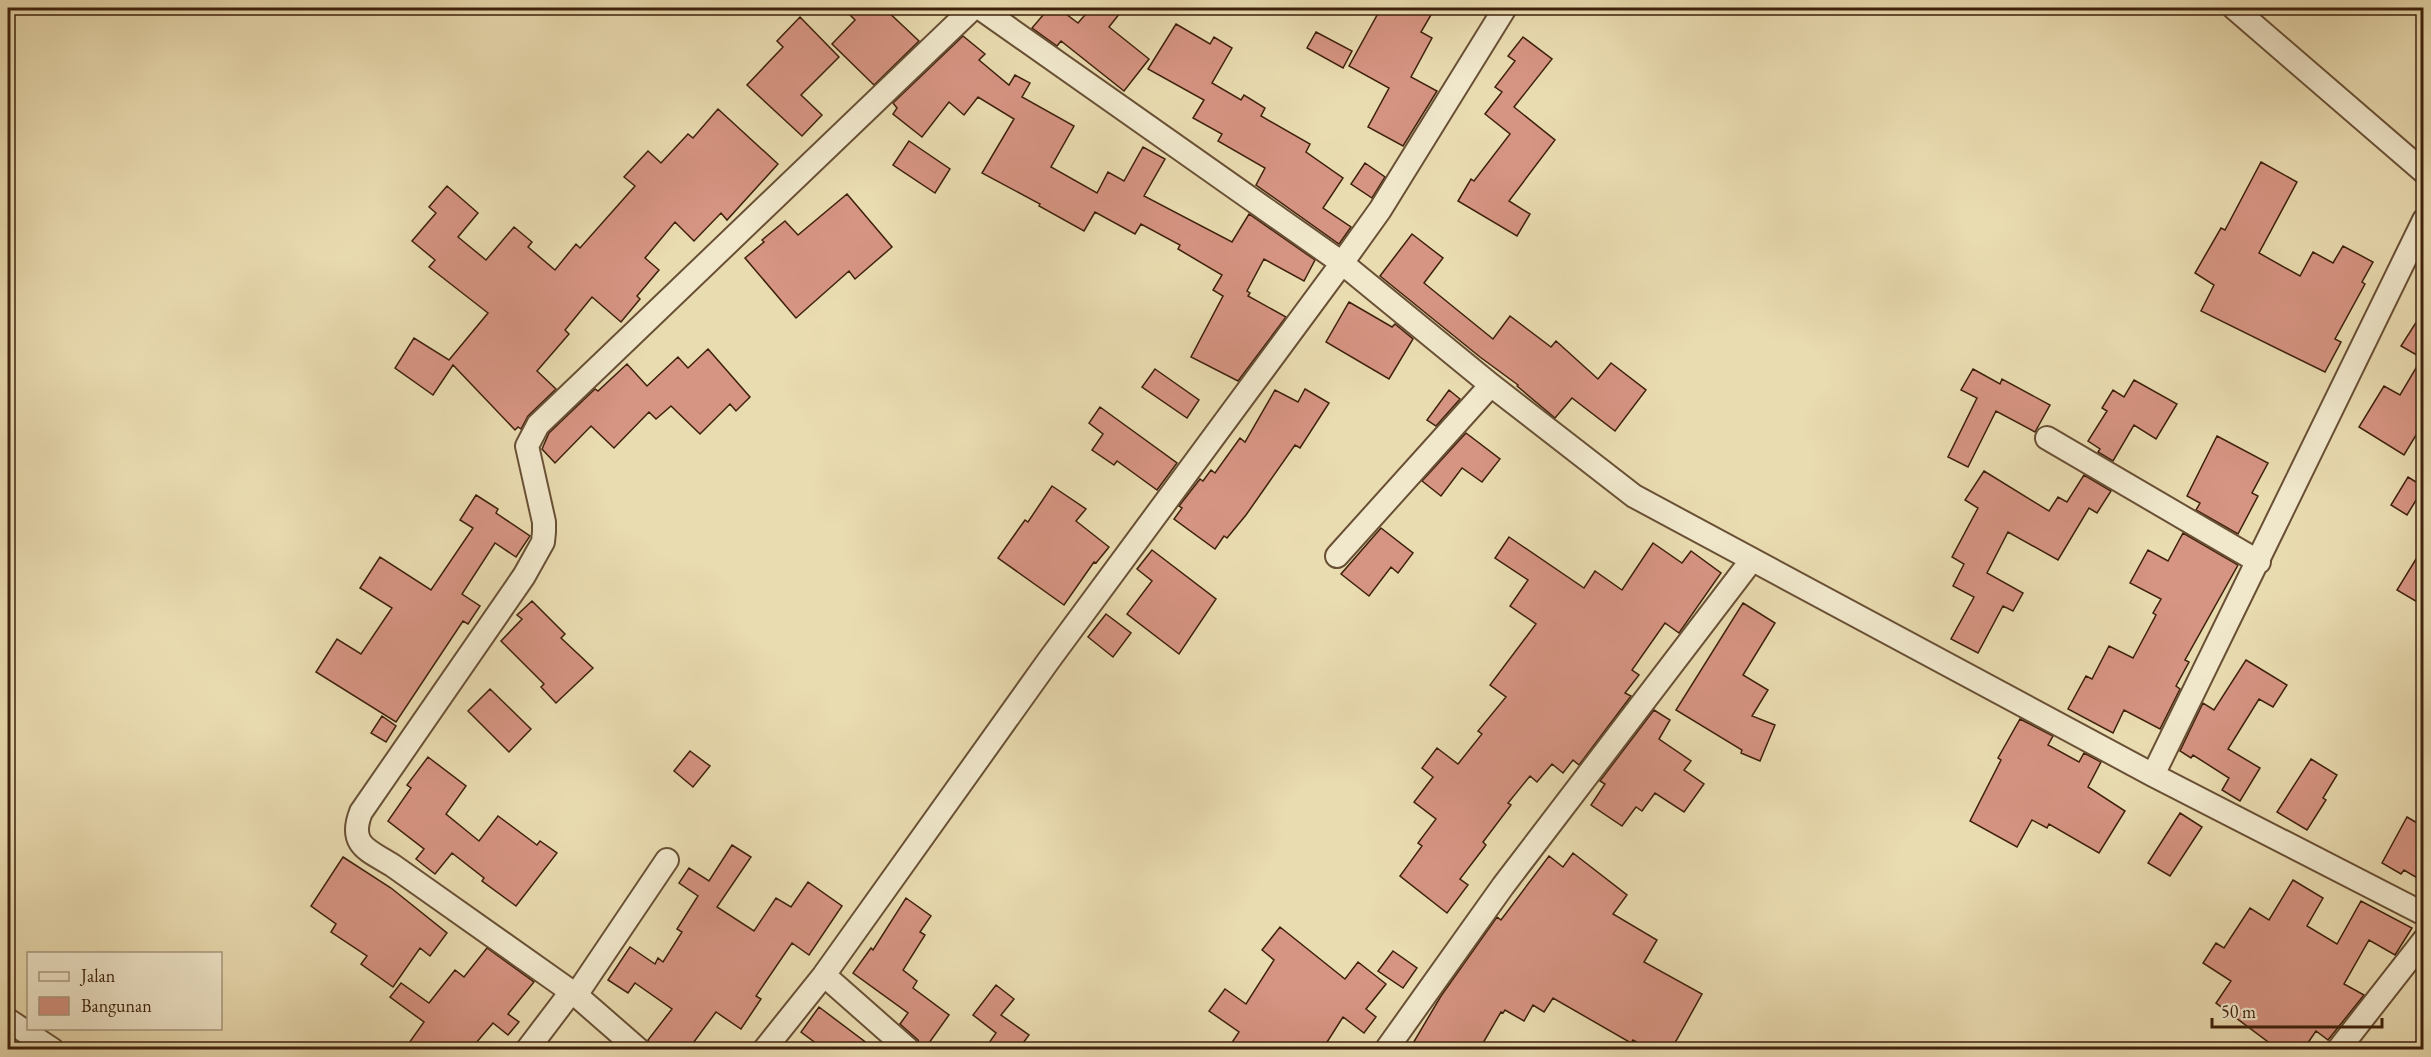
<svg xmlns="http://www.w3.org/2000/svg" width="2431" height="1057" viewBox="0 0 2431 1057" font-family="'EB Garamond',serif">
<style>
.building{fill:#d69482;stroke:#3e210c;stroke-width:1.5}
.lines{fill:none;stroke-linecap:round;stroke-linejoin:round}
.street-casing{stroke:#695035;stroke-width:26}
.street{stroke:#f1e8cc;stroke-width:22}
</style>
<rect width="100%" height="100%" fill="#eadcb1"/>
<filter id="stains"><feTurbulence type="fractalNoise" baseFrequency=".00333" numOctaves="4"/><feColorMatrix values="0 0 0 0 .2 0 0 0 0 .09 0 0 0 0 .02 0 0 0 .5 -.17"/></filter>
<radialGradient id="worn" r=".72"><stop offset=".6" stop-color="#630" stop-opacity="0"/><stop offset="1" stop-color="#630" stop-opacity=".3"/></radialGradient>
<!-- building -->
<path class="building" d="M843,8H884L919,41L874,85L832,44L855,20Z
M1049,8H1058L1078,23L1091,8H1124L1109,27L1149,59L1124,91L1061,41L1057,46L1032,28Z
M1381,8H1435L1421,32L1432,38L1411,77L1437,91L1403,146L1368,127L1389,88L1349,66Z
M800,17L839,57L801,95L822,115L802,136L747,85L783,47L777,41Z
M1176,24L1210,44L1214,37L1232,48L1212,83L1241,100L1244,95L1265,108L1261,116L1310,144L1306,152L1343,178L1323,208L1351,227L1339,244L1256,185L1265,168L1218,141L1222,134L1193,118L1204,100L1148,69Z
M1316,32L1352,51L1343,68L1307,48Z
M963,36L985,54L979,60L1009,85L1015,75L1030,83L1022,97L1074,126L1051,167L1097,193L1108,172L1124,181L1143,147L1165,159L1144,196L1232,242L1249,214L1315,260L1304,281L1264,259L1247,291L1250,293L1248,296L1286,317L1238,381L1191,357L1223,296L1213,290L1222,275L1178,249L1180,245L1141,224L1135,234L1095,212L1084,231L1039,206L1040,204L982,173L1014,119L978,97L964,115L949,102L922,137L893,114L897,108L893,103Z
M1523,37L1552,59L1514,107L1555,140L1509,201L1530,214L1517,236L1458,201L1471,179L1474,181L1510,134L1485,114L1502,92L1495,87L1515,61L1508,56Z
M718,109L778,164L727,220L721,213L694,241L675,222L645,258L659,270L637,296L640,299L621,322L592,297L565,330L569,334L537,371L556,389L528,416L521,429L518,427L515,430L453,365L433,395L395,368L414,338L449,360L488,313L429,267L435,260L412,241L436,213L429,207L447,186L478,213L458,237L486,260L514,227L532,242L528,247L555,270L576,244L580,248L635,186L624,177L648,151L661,163L688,134L693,138Z
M909,141L950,169L935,193L893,165Z
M2261,162L2297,182L2259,253L2300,276L2313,252L2333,263L2343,246L2373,262L2362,282L2365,284L2335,339L2341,342L2325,372L2201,311L2214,285L2195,273L2221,228L2225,230Z
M1365,163L1385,177L1372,198L1351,184Z
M847,194L892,247L855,279L849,271L796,318L745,258L764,242L762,240L785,221L798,235Z
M1412,234L1443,258L1424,283L1493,339L1510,316L1551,347L1556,341L1598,379L1611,363L1646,390L1615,431L1572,398L1555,418L1517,386L1518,385L1480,357L1380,276Z
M1349,302L1392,327L1395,324L1413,339L1389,379L1326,342Z
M2424,310V422L2404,455L2359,427L2384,386L2400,395L2422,358L2401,346Z
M708,349L750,397L736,411L730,404L700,434L671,406L656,419L649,412L614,448L591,426L555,463L542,449L549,433L595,389L598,391L627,364L647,386L678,357L688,368Z
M1155,369L1199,400L1187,418L1142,387Z
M1973,369L2000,384L2002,379L2050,405L2035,432L1996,411L1968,467L1948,457L1977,398L1961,390Z
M2134,380L2177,404L2156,439L2134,425L2113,461L2098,452L2100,449L2088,441L2107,411L2102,408L2113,390L2124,397Z
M1305,389L1329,403L1300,448L1295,445L1246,515L1227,538L1224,536L1215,549L1174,519L1182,508L1179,506L1200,479L1203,481L1211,470L1215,473L1240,438L1245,442L1275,390L1298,402Z
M1449,390L1460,399L1436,426L1427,420Z
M1100,407L1177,463L1157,490L1117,461L1114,465L1092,450L1103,434L1089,423Z
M1466,433L1500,459L1482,482L1462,468L1441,496L1422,481Z
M2217,436L2268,463L2252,493L2258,496L2238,534L2196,510L2200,503L2187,496Z
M1984,471L2049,511L2058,497L2067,502L2084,475L2111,491L2097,513L2089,508L2058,560L2008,532L1987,573L2023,593L2013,611L2003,606L1978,653L1951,639L1974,597L1953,586L1964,564L1952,557L1978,508L1965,500Z
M2408,477L2424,487L2407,515L2391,505Z
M1052,486L1086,509L1076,521L1109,547L1096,563L1094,562L1064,605L998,558L1025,520L1028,522Z
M476,495L498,509L496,513L530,536L516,557L495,543L462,594L480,606L468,624L463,621L396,722L316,672L337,639L361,654L392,608L360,588L380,557L431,590L473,528L460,520Z
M1381,528L1413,553L1398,573L1391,567L1369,596L1341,574Z
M2183,533L2238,565L2185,660L2189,662L2176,686L2180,689L2160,729L2124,710L2113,733L2068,709L2086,676L2092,679L2109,646L2133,658L2156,615L2153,613L2161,599L2130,583L2148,550L2168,561Z
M1509,537L1584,588L1595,571L1622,590L1653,543L1682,563L1691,551L1721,573L1679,633L1665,623L1632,670L1639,675L1625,693L1631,696L1579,765L1573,760L1563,773L1552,764L1537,782L1530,776L1508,803L1511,805L1483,842L1486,845L1460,879L1468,885L1447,913L1400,876L1422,846L1418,843L1436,819L1414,802L1433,777L1422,768L1437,748L1458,764L1482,734L1478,731L1506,697L1490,685L1536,624L1510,606L1528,580L1495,558Z
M2424,546V606L2397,590Z
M1152,550L1216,599L1179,654L1127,614L1152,581L1137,569Z
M532,601L565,634L561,638L593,668L556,703L541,687L544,684L501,641L522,619L517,615Z
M1743,603L1775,623L1743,675L1768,690L1752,716L1775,725L1760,761L1741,753L1742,750L1676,710Z
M1106,614L1131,633L1113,657L1088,637Z
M2246,660L2287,685L2273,707L2259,699L2228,749L2260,768L2240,801L2222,790L2229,778L2193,755L2191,758L2180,751L2203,703L2214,710Z
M490,689L531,729L509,752L468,711Z
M1654,710L1670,720L1659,739L1691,761L1684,770L1704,784L1684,812L1655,793L1642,811L1636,807L1622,826L1591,805L1605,784L1600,781Z
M382,716L396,726L386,742L371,733Z
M2020,719L2053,736L2048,745L2079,762L2084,753L2101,762L2088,787L2125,811L2099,853L2049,824L2047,828L2032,820L2017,847L1970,821L2001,760L1998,758Z
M690,751L710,766L693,787L674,771Z
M428,757L466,786L446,814L479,841L498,816L537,845L540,841L557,853L516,906L482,881L484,878L452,853L435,874L416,859L424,849L388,821L411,788L407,785Z
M2311,759L2337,775L2323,798L2326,800L2307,830L2277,812Z
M2180,813L2202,827L2170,876L2148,863Z
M2407,817L2424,827V882L2404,870L2401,874L2382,863Z
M732,845L751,857L717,907L754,931L776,898L791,907L808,882L842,906L809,955L792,943L756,996L761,999L741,1029L716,1012L688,1050H652L648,1040L672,1009L635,983L628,993L608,980L630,947L655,964L658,958L663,962L682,932L677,929L698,896L679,883L689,868L709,881Z
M1573,853L1627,895L1613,914L1657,940L1644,962L1702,994L1671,1050H1651L1633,1040L1631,1043L1553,998L1544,1012L1533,1005L1524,1021L1505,1010L1503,1013L1501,1012L1479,1050H1409L1441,996L1497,917L1501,920L1549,856L1563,867Z
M343,857L391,888L447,933L430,956L420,948L393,987L361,964L367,956L331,932L336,924L311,906Z
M2293,880L2323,898L2307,926L2337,944L2361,901L2412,928L2395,955L2369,940L2344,984L2364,995L2328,1040L2316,1031L2303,1050H2279L2216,1003L2231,981L2203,963L2216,943L2224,948L2250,908L2269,920Z
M906,898L931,916L920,932L925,935L903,970L917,981L913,988L949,1015L924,1050H922L918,1040L900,1024L908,1013L853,973L871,948L873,950Z
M1280,927L1345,979L1358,962L1386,984L1366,1009L1376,1017L1364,1033L1343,1017L1322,1050H1227L1239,1032L1209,1011L1225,989L1246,1004L1274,960L1262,950Z
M487,948L534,982L508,1014L519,1022L508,1035L493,1023L470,1050H404L424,1022L390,997L401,983L429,1003L455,970L464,977Z
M1393,951L1417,968L1403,988L1378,971Z
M996,985L1014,999L1001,1015L1029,1035L1018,1050H984L996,1033L973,1015Z
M819,1007L876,1050H825L801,1032Z"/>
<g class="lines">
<defs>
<path id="street" d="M980,8L1342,263L1491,385L1634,496L2153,775L2424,914
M2234,8L2424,172
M2047,438L2259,562
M1337,556L1491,385
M2153,775L2424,220
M824,975L909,1050
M576,995L667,860
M8,1020L53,1050
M527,1050L571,992
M639,1050L576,995L392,865C368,850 348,845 361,812L524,576L543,542L544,532V522L527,446L538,425L973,8
M764,1050L824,975L1049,660L1342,263L1380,210L1505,8
M1386,1050L1503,886L1751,561
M2338,1050L2424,940"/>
</defs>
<!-- street casing -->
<use href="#street" class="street-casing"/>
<!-- street -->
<use href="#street" class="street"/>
</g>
<!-- margin -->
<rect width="2431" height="1057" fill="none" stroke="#eadcb1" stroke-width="30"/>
<rect x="9" y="9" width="2413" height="1039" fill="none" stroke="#3e210c" stroke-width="3"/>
<rect x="15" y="15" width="2401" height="1027" fill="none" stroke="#3e210c" stroke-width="1.5"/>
<!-- legend -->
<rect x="27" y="952" width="195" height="78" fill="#f1e8cc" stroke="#a9987f" stroke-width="1.5"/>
<rect x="39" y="972" width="30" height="9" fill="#f1e8cc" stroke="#a9987f" stroke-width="1.5"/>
<text x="81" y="982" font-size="18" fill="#3e210c">Jalan</text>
<rect x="39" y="997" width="30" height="18" fill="#d69482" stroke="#a9987f" stroke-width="1.5"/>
<text x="81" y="1012" font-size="18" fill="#3e210c">Bangunan</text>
<!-- scale -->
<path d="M2212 1018v9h170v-9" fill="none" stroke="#3e210c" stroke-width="3"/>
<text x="2221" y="1018" font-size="18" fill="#3e210c" stroke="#f1e8cc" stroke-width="4.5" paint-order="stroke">50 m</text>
<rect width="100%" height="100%" filter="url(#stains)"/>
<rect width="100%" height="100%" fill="url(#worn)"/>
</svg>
